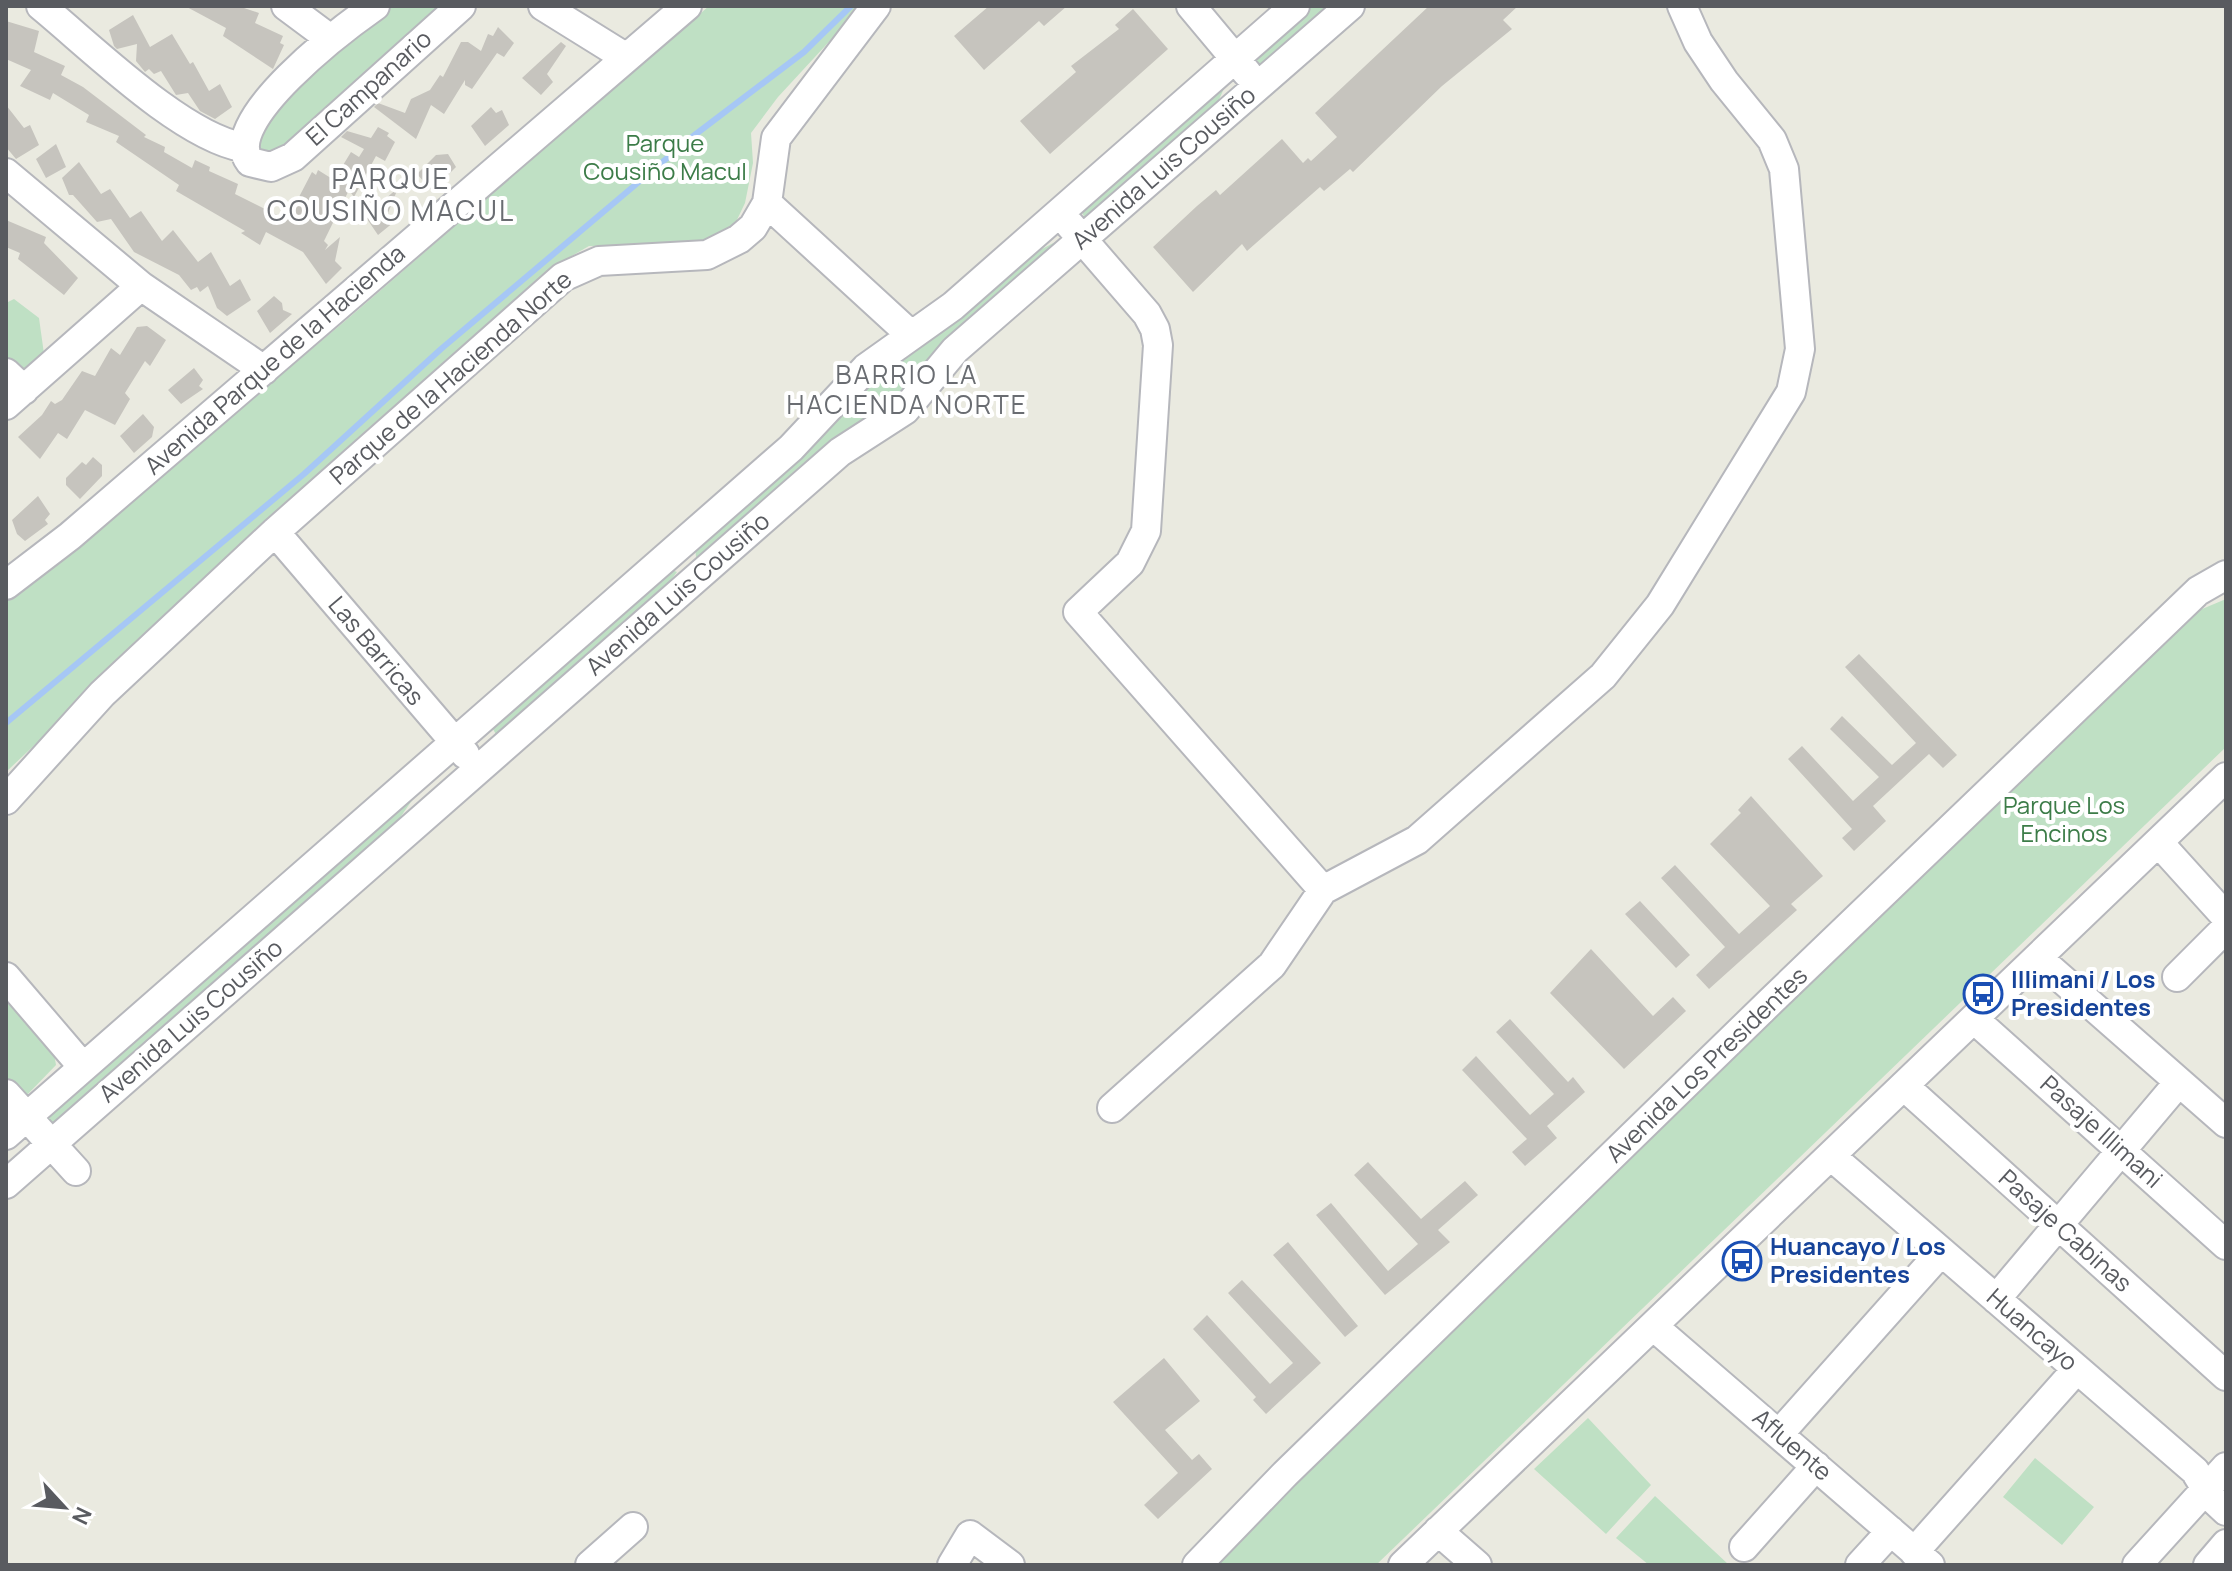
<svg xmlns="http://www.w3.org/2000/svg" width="2232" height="1571" viewBox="0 0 2232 1571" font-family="Manrope,sans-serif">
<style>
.green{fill:#bfe0c4}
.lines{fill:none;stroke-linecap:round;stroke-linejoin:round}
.stream{stroke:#a6c7f5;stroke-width:6}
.building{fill:#c6c4be}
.minor-casing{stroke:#b6b7bc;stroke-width:32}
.minor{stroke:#fff;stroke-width:28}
.labels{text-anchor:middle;stroke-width:8;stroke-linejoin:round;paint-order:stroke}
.street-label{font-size:24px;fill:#595b60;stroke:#fff}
.park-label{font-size:24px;fill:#3c7c48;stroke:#fff}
.transit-label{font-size:24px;font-weight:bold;fill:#164399;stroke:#fff;text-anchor:start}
.neighbourhood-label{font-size:26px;letter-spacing:2px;fill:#6a6d72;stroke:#fff}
.quarter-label{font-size:28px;letter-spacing:2px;fill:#6a6d72;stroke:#fff}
</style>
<rect width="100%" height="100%" fill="#eaeae0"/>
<!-- green -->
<path class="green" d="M387,6H450L298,145L259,157L256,130L275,106Z
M709,6H862L778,97L751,133L753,163L745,203L735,224L726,233L708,242L686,245L589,246L563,261L300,494L6,772V600L64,557L351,316Z
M1313,6H1335L1260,66L1257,64V55Z
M1227,82L1216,106L1085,219L1080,207Z
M1063,238L921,378L709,561L696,557L695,545L885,366L964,313L1040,250Z
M14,299L39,318L44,354L6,390V303Z
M667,568L677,572L656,600L497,736L487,719Z
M2226,599V747L1376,1565H1210L1323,1451L2195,612Z
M452,763L413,799L390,832L76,1108L47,1128L41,1115Z
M6,1000L54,1054L56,1065L26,1096L6,1082Z
M1588,1418L1651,1485L1606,1534L1534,1469Z
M2035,1458L2094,1507L2062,1545L2003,1497Z
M1655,1496L1728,1564L1727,1565H1649L1616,1538Z"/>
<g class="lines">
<!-- stream -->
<path class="stream" d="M6,723L304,474L441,349L692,137L804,52L851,6"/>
</g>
<!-- building -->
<path class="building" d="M185,6H238L259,13L255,23L283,36L280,43L284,45L273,69L223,36L226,28Z
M989,6H1067L1044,26L1039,21L984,70L954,36Z
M1429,6H1518L1503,20L1512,29L1442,86L1353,172L1350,169L1324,191L1320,187L1247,251L1242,244L1193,292L1153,247L1197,206L1216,190L1220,195L1282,139L1303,163L1308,158L1311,161L1337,137L1315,113Z
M1133,9L1168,49L1050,154L1020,121L1076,72L1071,66L1119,29L1115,25Z
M133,15L150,47L172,34L190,64L193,62L209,91L220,84L232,107L215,119L200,111L188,93L176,95L161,71L154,74L149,69L145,72L136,61L137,44L117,49L114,46L109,30Z
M6,21L39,31L34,52L65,66L61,75L83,87L146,135L144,137L165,147L164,152L192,168L195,160L210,167L209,171L238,184L235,194L287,220L312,172L316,175L318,170L334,180L351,152L359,157L364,149L341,137L347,131L371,138L378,127L389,133L387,136L395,142L385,161L376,156L354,197L349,190L324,241L328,245L325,250L340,237L335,261L342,268L326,284L303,252L266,232L260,245L252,240L241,233L245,231L176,191L179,185L116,142L119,136L86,122L89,115L53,93L50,100L20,86L31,70L6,59Z
M498,27L514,43L504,57L497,53L472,89L465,85V80L444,114L431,105L416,139L374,107L378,103L405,113L411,99L430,90L440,75L443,77L461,42H468L481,51L488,34L493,36Z
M561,42L566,46L547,74L553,82L541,95L522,78Z
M6,105L24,128L30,125L39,145L16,159L6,147Z
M491,107L496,113L502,110L509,125L485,146L471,126Z
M56,144L66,167L46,178L36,159Z
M448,154L456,167L432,191L417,174L436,155Z
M79,162L101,194L110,189L130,218L141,211L162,241L173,230L198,262L211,252L230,286L240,279L251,300L227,316L217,308L208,286L200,292L197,287L191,290L179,275L134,252L111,219L97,222L73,195H69L62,178Z
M398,188L388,213L394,222L378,235L365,216Z
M6,220L46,237L44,243L78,278L64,295L18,259L20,253L6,247Z
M274,296L282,303L283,310L292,314L270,333L257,311Z
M147,326L166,340L150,366L145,361L125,393L130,399L115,425L85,410L67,439L58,433L40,459L18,437L42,415L51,401L55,404L62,400L82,371L95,376L111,348L120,355L137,327Z
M194,368L203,380L199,386L203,389L181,404L168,390Z
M143,414L154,427L152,437L134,453L120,436Z
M93,457L102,465V476L80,499L66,485V478L82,462L86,465Z
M38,496L50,514L45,520L48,524L25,541L17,534L12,520Z
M1859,654L1957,755L1943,768L1929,754L1873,806L1886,821L1854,851L1842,838L1852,829L1788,759L1802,746L1853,801L1879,777L1830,729L1842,716L1892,765L1916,743L1845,667Z
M1751,796L1823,876L1791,904L1797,910L1709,989L1696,975L1725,947L1661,878L1675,865L1739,934L1770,906L1710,844L1741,813L1738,810Z
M1640,901L1690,955L1676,968L1625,914Z
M1591,949L1653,1016L1673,997L1686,1011L1624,1069L1550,993Z
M1510,1019L1568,1082L1573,1077L1585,1092L1547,1126L1557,1138L1525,1166L1512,1152L1527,1139L1462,1070L1476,1056L1530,1115L1554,1094L1496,1032Z
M1368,1162L1421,1219L1465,1181L1478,1195L1438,1230L1450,1242L1385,1295L1316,1215L1331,1203L1388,1271L1418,1244L1354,1175Z
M1288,1242L1358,1326L1345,1337L1273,1255Z
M1242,1280L1321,1363L1266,1414L1253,1400L1256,1397L1193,1329L1207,1315L1270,1384L1293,1363L1228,1293Z
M1164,1358L1200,1401L1165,1430L1192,1460L1199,1454L1212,1469L1158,1519L1144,1505L1178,1473L1113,1402Z"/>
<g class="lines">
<defs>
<path id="minor" d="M41,6C91,47 181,136 242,147
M286,6L329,38
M375,6C345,27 218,122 250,162L271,167L293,157L461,6
M543,6L625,57
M1191,6L1247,73
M6,173L141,286L264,370
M767,203L911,335
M1070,225L1147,314L1155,329L1158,345L1146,531L1130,563L1078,612L1323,890
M6,373L24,390
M6,405L141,286
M275,532L465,754
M6,585L70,536L687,6
M6,800L102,694L275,532L563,277L599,261L707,255L739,239L753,227L767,203L776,138L876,6
M2159,843L2226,917
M2038,958L2226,1123
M6,977L83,1067
M2177,977L2226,928
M1974,1019L2226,1245
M1904,1086L2226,1376
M6,1094L76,1171
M1112,1108L1272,965L1323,890L1417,840L1603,676L1660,605L1791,392L1800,349L1784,169L1772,140L1724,81L1698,42L1682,6
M6,1135L791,448L866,368L953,306L1295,6
M1831,1156L2195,1471L2211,1497L2226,1511
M6,1184L840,452L905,410L955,350L1350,6
M1996,1299L2179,1082
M1653,1326L1930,1565
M1779,1434L1941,1252
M1438,1531L1477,1565
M1744,1547L1816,1466
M1914,1552L2077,1369
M590,1565L633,1527
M952,1565L970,1535L1010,1565
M1197,1565L1285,1474L1771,1001L2198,591L2226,575
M1403,1565L2226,777
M1860,1565L1891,1531
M2137,1565L2226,1467
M2208,1565L2226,1544"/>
</defs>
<!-- minor casing -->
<use href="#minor" class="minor-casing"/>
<!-- minor -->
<use href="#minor" class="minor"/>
</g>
<!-- icons -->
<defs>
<symbol id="bus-ring" viewBox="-11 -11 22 22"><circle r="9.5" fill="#fff" stroke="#1a4fb4" stroke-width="1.5"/><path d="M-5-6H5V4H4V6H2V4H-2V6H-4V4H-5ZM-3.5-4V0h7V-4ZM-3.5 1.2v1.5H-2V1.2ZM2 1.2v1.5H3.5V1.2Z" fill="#1a4fb4"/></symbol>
</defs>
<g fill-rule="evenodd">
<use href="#bus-ring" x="1961" y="972" width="44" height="44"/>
<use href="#bus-ring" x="1720" y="1239" width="44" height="44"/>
</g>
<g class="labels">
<!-- street labels -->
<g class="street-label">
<text transform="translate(369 88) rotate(-42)" y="8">El Campanario</text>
<text transform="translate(1164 168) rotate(-41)" y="8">Avenida Luis Cousiño</text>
<text transform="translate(275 360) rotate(-41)" y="8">Avenida Parque de la Hacienda</text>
<text transform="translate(451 378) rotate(-41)" y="8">Parque de la Hacienda Norte</text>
<text transform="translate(678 594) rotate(-41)" y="8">Avenida Luis Cousiño</text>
<text transform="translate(376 651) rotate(50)" y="8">Las Barricas</text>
<text transform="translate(191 1021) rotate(-41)" y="8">Avenida Luis Cousiño</text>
<text transform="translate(1707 1065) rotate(-44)" y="8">Avenida Los Presidentes</text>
<text transform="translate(2101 1132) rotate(42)" y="8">Pasaje Illimani</text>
<text transform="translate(2065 1231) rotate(42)" y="8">Pasaje Cabinas</text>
<text transform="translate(2032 1330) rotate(41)" y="8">Huancayo</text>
<text transform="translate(1792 1445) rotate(41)" y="8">Afluente</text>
</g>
<!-- park labels -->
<g class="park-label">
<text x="665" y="152">Parque<tspan x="665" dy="28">Cousiño Macul</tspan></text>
<text x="2064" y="814">Parque Los<tspan x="2064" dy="28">Encinos</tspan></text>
</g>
<!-- transit labels -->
<g class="transit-label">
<text x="2011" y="988">Illimani / Los<tspan x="2011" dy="28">Presidentes</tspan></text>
<text x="1770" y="1255">Huancayo / Los<tspan x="1770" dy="28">Presidentes</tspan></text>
</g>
<!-- neighbourhood labels -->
<g class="neighbourhood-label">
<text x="907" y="384">BARRIO LA<tspan x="907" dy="30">HACIENDA NORTE</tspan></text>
</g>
<!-- quarter labels -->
<g class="quarter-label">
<text x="391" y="189">PARQUE<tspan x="391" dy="32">COUSIÑO MACUL</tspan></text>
</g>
</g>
<!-- border -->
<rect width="2232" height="1571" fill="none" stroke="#595b60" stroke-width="16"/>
<!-- north arrow -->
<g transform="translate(64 1507) rotate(116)" stroke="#ffffff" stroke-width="6" paint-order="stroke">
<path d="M0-6L14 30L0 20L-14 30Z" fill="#595b60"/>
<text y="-12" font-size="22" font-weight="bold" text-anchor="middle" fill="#595b60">N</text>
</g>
</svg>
